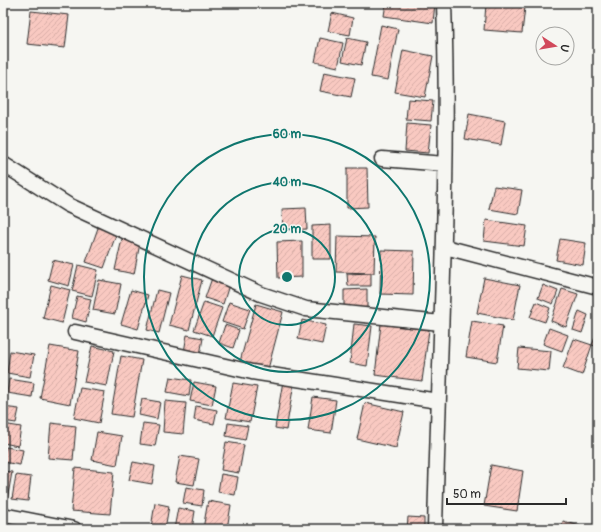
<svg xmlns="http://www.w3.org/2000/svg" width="601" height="532" viewBox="0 0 601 532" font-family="Pangolin,sans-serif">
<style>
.building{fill:url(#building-hatch);stroke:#2b2b2b}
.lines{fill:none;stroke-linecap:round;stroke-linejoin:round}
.minor-casing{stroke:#2b2b2b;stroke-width:17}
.minor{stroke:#f6f6f2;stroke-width:14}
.ring{fill:none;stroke:#0f766e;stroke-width:2}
.centre{fill:#0f766e;stroke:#f6f6f2;stroke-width:2}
.ring-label{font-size:12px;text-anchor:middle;font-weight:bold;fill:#0f766e;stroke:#f6f6f2;stroke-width:3;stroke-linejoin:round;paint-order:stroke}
</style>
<defs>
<pattern id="building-hatch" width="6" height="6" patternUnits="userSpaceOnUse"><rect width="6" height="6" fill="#f9c9c1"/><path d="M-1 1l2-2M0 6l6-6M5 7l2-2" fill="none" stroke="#d6ada6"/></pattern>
</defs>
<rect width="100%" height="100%" fill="#f6f6f2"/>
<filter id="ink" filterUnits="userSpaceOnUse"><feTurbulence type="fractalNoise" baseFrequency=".025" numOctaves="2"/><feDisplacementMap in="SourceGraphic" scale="8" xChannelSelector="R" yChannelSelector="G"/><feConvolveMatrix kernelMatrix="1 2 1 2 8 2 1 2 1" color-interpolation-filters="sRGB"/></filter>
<g filter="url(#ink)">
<!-- building -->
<path class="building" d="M3,3L7,4L4,25H3Z
M386,3H435L433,23L384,16Z
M486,4L525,7L522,33L484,30Z
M31,11L69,15L65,48L27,44Z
M332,13L353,18L350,35L328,31Z
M381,25L398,29L388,80L371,77Z
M320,38L343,43L338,67L315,62Z
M347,38L366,42L361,65L342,61Z
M403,50L433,56L425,97L395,92Z
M324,72L355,78L351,97L320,91Z
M408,99L433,101L431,121L406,119Z
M469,114L505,121L501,145L465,139Z
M407,123L431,125L428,153L405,151Z
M347,168H367L368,207L347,208Z
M494,186L522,190L518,214L489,209Z
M306,208L307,229L283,230L282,209Z
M486,220L527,226L524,246L484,241Z
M99,225L117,232L104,268L86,262Z
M331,225V259H312V226Z
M337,236L375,237L374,273L336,272Z
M122,239L140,243L134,274L115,270Z
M560,239L586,243L583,265L556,260Z
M302,241V277L278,278L277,242Z
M381,250L414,251L413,295L380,294Z
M53,260L74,265L69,286L48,280Z
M78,265L98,270L92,296L72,291Z
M371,273V286H348L347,274Z
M182,275L202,280L189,330L169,325Z
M212,278L229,285L223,304L205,298Z
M484,278L520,285L513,320L477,313Z
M99,280L121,284L115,314L93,310Z
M51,285L70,290L62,323L43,318Z
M543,285L558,291L553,304L538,298Z
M367,289V309L344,310V290Z
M562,289L578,294L566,327L551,321Z
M131,290L148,295L138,329L121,324Z
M157,290L169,293L159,333L147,330Z
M77,296L91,299L86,322L72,318Z
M204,302L222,308L212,336L194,330Z
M229,302L250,309L243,329L222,322Z
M536,302L550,308L545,322L530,317Z
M256,304L283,312L267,373L239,365Z
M579,311L588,315L582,333L573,330Z
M302,320L326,325L322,344L298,339Z
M472,321L503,326L497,362L466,357Z
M354,324L372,326L367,366L350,363Z
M381,324L429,330L422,381L375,375Z
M225,325L239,330L233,348L219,343Z
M549,328L568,335L562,351L543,344Z
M598,330V347L592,345Z
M187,335L203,338L200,355L184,352Z
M574,339L592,345L582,375L563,368Z
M50,346L79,351L70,404L40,398Z
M92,346L114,351L107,386L84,382Z
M519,348L551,351L549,371L517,368Z
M10,351L34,355L30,377L7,373Z
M121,356L142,360L132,417L111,414Z
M170,377L191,380L189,396L167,392Z
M9,379L34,383L32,397L7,393Z
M283,381L294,383L286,430L275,428Z
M194,382L216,386L212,405L190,401Z
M233,383L257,387L250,422L226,418Z
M80,388L105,392L99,423L74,418Z
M313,397L336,400L331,433L308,430Z
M142,399L160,402L157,419L139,415Z
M165,401L186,403L183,434L163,432Z
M365,403L404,412L396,448L357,439Z
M196,406L217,410L214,424L194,420Z
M3,407L19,409L16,423L3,421Z
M51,423L76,426L73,460L48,458Z
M143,423L159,425L155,446L140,444Z
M228,423L248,426L245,440L226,436Z
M3,424L21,427L18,446L3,443Z
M97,432L122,436L117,465L92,460Z
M226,442L244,445L239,473L221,470Z
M6,447L23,450L20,465L3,462Z
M180,456L199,459L194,485L175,482Z
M133,462L155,466L152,484L129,480Z
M491,465L523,471L517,511L484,506Z
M75,468L114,472L110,514L71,511Z
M3,471L12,472L7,501L3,500Z
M221,474L238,477L235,495L218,492Z
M16,475L31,477L28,501L12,499Z
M186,487L204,490L202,506L183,503Z
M208,501L231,505L227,529H203Z
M155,503L169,506L165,529L151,528Z
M178,508L195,511L192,529H174Z
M408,517L424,518V529H407Z
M563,521L580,526L579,529H561Z"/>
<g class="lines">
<defs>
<path id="minor" d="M382,159L445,164
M3,164L68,205L261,294L306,309L441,323
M445,247L598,287
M75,332L252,372L438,401
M3,515L74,529
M435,529C439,354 450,178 444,3"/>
</defs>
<!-- minor casing -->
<use href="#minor" class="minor-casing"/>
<!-- minor -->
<use href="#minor" class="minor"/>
</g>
</g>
<!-- distance rings -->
<g class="ring">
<circle cx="287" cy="277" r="48"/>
<circle cx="287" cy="277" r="95"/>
<circle cx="287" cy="277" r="143"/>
</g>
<circle cx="287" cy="277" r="6" class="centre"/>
<g class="ring-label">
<text x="287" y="138">60 m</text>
<text x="287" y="186">40 m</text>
<text x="287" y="233">20 m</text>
</g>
<!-- margin -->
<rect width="601" height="532" fill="none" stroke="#f6f6f2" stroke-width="16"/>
<rect x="8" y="8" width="585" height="516" fill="none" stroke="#2b2b2b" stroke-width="1.5" filter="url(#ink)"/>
<!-- north arrow -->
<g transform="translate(555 46) rotate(102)"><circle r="19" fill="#f6f6f2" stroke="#a5a5a2"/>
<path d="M0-3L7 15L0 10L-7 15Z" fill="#d1495b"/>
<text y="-6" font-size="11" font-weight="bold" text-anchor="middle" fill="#2b2b2b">U</text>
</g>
<!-- scale -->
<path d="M447 498v6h119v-6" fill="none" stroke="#2b2b2b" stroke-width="2"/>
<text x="453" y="498" font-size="12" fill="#2b2b2b" stroke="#f6f6f2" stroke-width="3" paint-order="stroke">50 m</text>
</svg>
